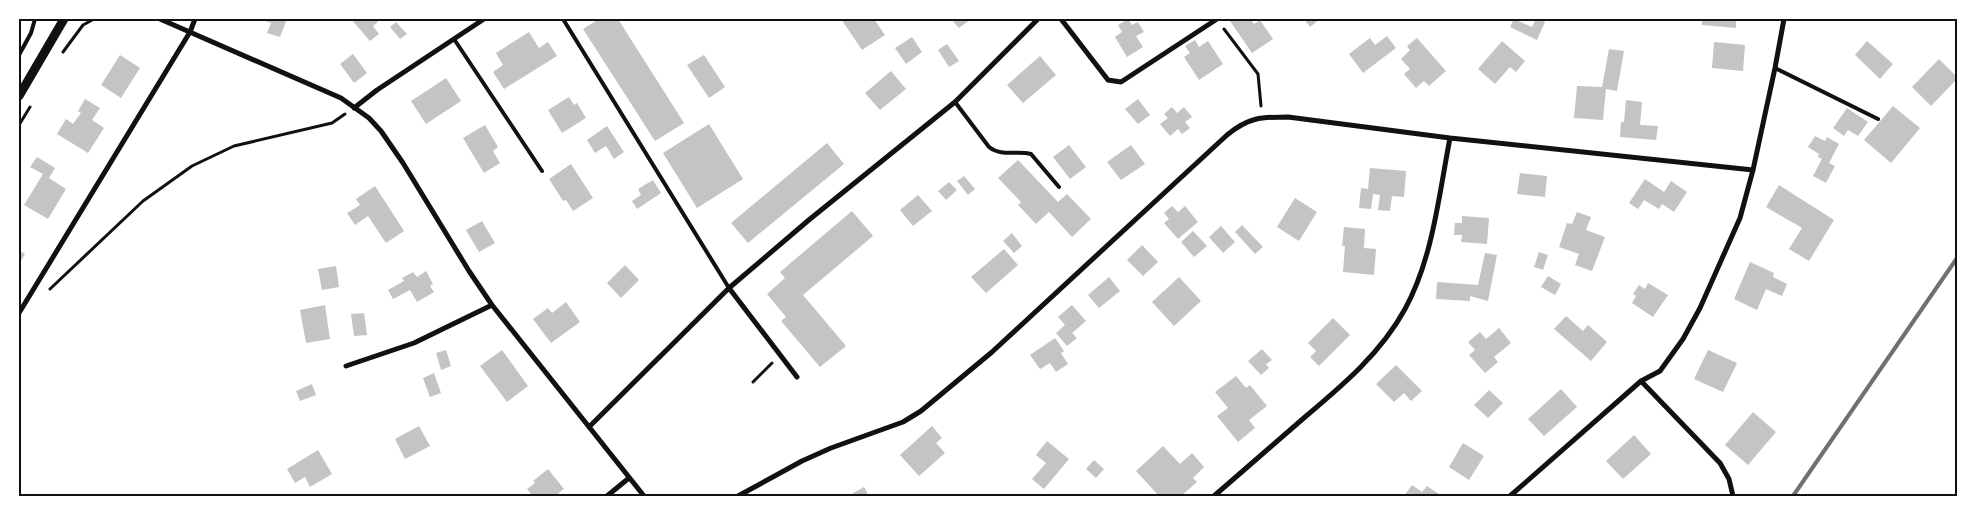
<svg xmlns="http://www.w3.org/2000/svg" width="1976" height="515" viewBox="0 0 1976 515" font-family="'Asap Condensed',sans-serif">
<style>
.building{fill:#c4c4c4}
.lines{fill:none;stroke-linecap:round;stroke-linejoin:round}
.path{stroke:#111;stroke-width:3}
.service{stroke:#111;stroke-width:4}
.minor{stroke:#111;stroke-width:5}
.tertiary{stroke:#111;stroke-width:9}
.rail{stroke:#707070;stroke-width:4}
.neatline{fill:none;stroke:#111;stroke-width:2}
</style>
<rect width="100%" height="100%" fill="#fff"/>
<!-- building -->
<path class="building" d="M260,19H287L280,37L267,33L271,23Z
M351,19H376L378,22L373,26L379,34L370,41Z
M599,19H618L684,123L655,141L583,29Z
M841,19H874L885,35L862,50Z
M951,19H971L959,28Z
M1128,19L1132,25L1138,22L1144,32L1136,36L1143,47L1127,57L1115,37L1122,32L1118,25Z
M1234,19H1250L1254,24L1260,20L1273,39L1252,53L1230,21Z
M1304,19H1320L1310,27Z
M1514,19L1532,27L1536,19L1545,22L1537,40L1510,27Z
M1702,19H1736V28L1702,25Z
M396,22L407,34L400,39L390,27Z
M529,32L539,48L548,42L557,56L504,89L493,72L503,65L496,53Z
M1387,36L1396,48L1363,73L1349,54L1370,38L1375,45Z
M912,37L922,52L906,64L895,48Z
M1417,38L1446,71L1429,86L1424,81L1416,88L1404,74L1410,69L1401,59L1410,50L1407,46Z
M1195,40L1199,47L1208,41L1223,64L1199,80L1184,57L1190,53L1185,46Z
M1502,41L1525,61L1516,72L1510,67L1495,84L1478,69Z
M1867,41L1893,64L1880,79L1855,55Z
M1714,42L1745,45L1743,71L1712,68Z
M947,44L959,61L949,67L938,50Z
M1609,49L1624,51L1617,91L1606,89L1603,120L1574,118L1577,86L1602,87Z
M353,54L367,73L354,83L340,64Z
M120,55L140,68L121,98L101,85Z
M704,55L725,87L709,98L687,65Z
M1040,56L1056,75L1023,103L1007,85Z
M1939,59L1957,77V79L1931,106L1912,87Z
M891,71L906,89L880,110L865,93Z
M446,78L461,101L426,124L411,101Z
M569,97L574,105L577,103L586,118L562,133L548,110Z
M85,99L100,108L92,120L104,128L88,153L57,134L66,119L73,124L81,113L78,111Z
M1138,99L1150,115L1138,124L1125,109Z
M1626,100L1642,102L1640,125L1658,126L1656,140L1620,137L1621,122H1624Z
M1893,106L1920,128L1891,163L1864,140Z
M1172,107L1177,113L1184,107L1192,117L1185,122L1190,128L1182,134L1178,129L1170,136L1160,124L1168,118L1164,114Z
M1847,108L1868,122L1858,136L1848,130L1844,136L1833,128Z
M709,124L743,179L697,208L663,153Z
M485,125L498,147L493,151L500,163L484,173L463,138Z
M607,126L624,152L614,159L606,146L595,153L587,140Z
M1815,136L1825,141L1827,137L1839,144L1829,163L1835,166L1826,183L1813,176L1822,159L1818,157L1819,154L1808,147Z
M827,143L844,164L748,243L731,223Z
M1069,145L1086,167L1070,179L1053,157Z
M1131,145L1145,164L1121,180L1107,162Z
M37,157L55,168L49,178L66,189L48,219L24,205L43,174L30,167Z
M1018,160L1058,202L1067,194L1091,219L1072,237L1049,212L1036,224L1018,205L1021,202L998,178Z
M571,164L593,198L573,211L566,200L563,201L549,179Z
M1370,168L1406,171L1404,197L1392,196L1390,211L1378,210L1380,195L1373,194L1371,209L1359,208L1361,188L1368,189Z
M1520,173L1547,176L1545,197L1517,194Z
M964,176L975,189L968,195L957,181Z
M1645,179L1664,192L1671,181L1687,192L1674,212L1662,204L1659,209L1644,200L1638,209L1629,203Z
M653,180L661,193L637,209L632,201L641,195L638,189Z
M949,182L957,190L946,200L938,191Z
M1779,185L1834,220L1809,261L1789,249L1802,228L1766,207Z
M375,186L404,231L386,243L368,216L355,225L347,213L360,205L356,199Z
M918,195L932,211L913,226L900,210Z
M1295,198L1317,212L1299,241L1277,227Z
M1172,206L1178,212L1185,206L1198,222L1178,239L1164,223L1169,219L1164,213Z
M852,211L873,236L803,295L846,346L820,367L781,321L786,317L767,294L785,278L780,272Z
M1577,212L1591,217L1586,230L1605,237L1592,271L1575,265L1579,254L1559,247L1567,223L1572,224Z
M1462,216L1489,218L1487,244L1461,242L1462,235H1454L1455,223H1462Z
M482,221L495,243L479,252L466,230Z
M1242,225L1263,247L1255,254L1235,232Z
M1221,226L1235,242L1223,253L1209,237Z
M1344,227L1365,229L1364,248L1376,249L1374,275L1343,272L1345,246H1342Z
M1193,231L1207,246L1194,257L1181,242Z
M1012,233L1022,246L1014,253L1003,241Z
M1142,245L1158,262L1143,276L1127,260Z
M1004,249L1018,265L986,293L971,277Z
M19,250L25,254L19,264Z
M1539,252L1548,255L1543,270L1534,267Z
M1485,253L1497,255L1488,301L1470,296V301L1436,299L1437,282L1478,285Z
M1750,262L1774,273L1773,277L1787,284L1782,296L1766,289L1757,310L1734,299Z
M625,265L639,280L621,298L607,283Z
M336,266L339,287L322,290L318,269Z
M426,271L433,284L430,286L434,292L417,302L410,290L393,299L388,290L404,281L402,278L413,272L417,277Z
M1548,276L1561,284L1555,295L1541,287Z
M1109,277L1120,291L1099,308L1088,295Z
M1179,277L1201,301L1174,326L1152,302Z
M1648,283L1668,295L1653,317L1632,303L1636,296L1633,294L1639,285L1645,289Z
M566,302L580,322L551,343L533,319L548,308L552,313Z
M325,305L330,339L306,343L300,310Z
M1072,305L1086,321L1072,333L1077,338L1067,346L1056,333L1065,325L1058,317Z
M364,313L367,335L354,336L351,314Z
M1566,316L1583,331L1588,325L1607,342L1591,361L1554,329Z
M1333,318L1350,335L1319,366L1310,357L1316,351L1308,343Z
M1499,328L1511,343L1494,357L1498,362L1485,373L1469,355L1475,350L1468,342L1480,332L1486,339Z
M1055,338L1064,351L1061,353L1068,364L1056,372L1050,363L1040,369L1030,355Z
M1262,349L1272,360L1266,364L1269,368L1261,375L1248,361Z
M446,350L451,366L441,370L436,353Z
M502,350L528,386L507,402L480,366Z
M1708,350L1737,363L1723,392L1694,379Z
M1396,365L1422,391L1411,401L1404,393L1394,402L1376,384Z
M434,373L441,393L430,397L423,378Z
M1236,376L1246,388L1250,385L1267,406L1249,420L1255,428L1238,442L1217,416L1228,408L1215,392Z
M312,384L316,395L300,401L296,391Z
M1561,389L1577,407L1544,436L1528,419Z
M1489,390L1503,403L1488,418L1474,405Z
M1753,412L1776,432L1748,465L1725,445Z
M419,426L430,446L405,459L395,439Z
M932,426L942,438L936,443L945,453L919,476L900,455Z
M1634,435L1651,454L1623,479L1606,461Z
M1047,441L1069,459L1044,489L1032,479L1046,463L1036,455Z
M1463,443L1484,456L1469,480L1449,467Z
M1163,446L1180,464L1192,453L1204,467L1193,478L1197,482L1181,496H1159L1136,471Z
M318,450L332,474L310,487L305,477L295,483L287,469Z
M1094,460L1104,469L1096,478L1086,469Z
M548,469L564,489L555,496H533L527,489L535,483L533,481Z
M1412,485L1422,492L1427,486L1442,496H1404Z
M864,487L869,496H848Z"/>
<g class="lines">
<!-- path -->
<path class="path" d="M1224,29L1258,74L1261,106
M63,52L83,25L94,19
M19,125L30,107
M50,289L143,201L192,166L234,146L332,123L345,114
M753,382L772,363"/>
<!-- service -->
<path class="service" d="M563,19L729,288
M454,39L542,171
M19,55L31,33L35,19
M1775,68L1878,119
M955,102L989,147C1001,157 1018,150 1031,154L1059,187"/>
<!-- minor -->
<path class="minor" d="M160,19L341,98L369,118L381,131L403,163L469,271L492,305L644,496
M1061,19L1108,80L1121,82L1217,19
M354,108L377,90L484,19
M729,288L797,377
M19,313L190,32L195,19
M346,366L414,343L492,305
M1641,381L1720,463L1729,479L1733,496
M589,427L729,288L810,219L955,102L1038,19
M607,496L629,478
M738,496L802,461L831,448L903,422L921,411L992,352L1227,135C1249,117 1261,117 1288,117L1450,138L1753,170
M1214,496C1244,470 1275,443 1305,417C1343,385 1381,353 1405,309C1433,258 1439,194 1450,138
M1510,496L1641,381L1660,371L1683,339L1700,308L1740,218L1753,170L1775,68L1784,19"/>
<!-- tertiary -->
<path class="tertiary" d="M19,96L64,19"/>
<!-- rail -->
<path class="rail" d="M1793,496L1957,258"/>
</g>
<!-- border -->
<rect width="1976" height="515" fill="none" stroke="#ffffff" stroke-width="40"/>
<rect x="20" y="20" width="1936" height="475" class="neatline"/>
</svg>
